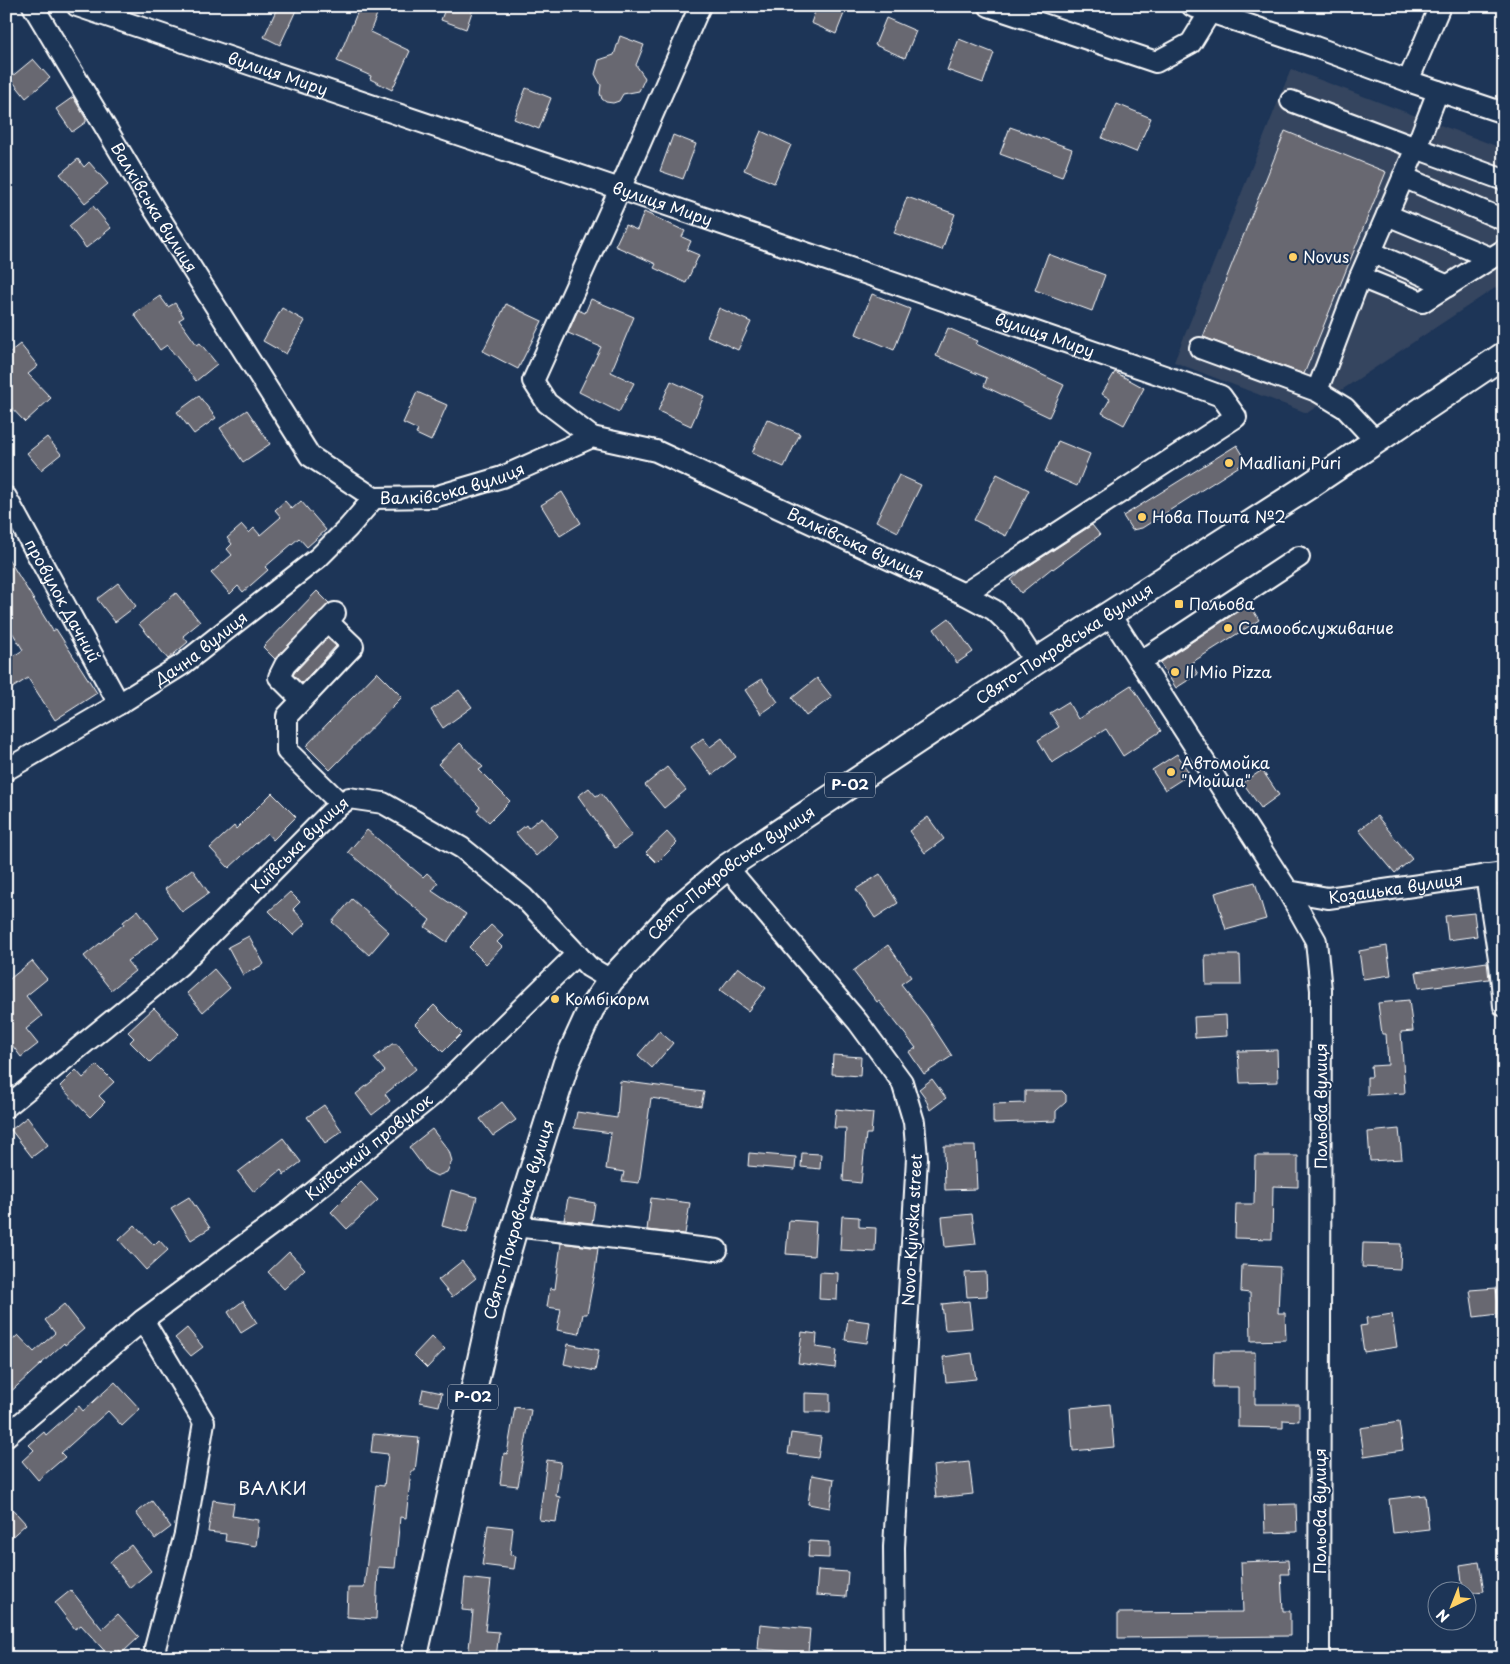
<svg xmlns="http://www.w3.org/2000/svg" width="1510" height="1664" viewBox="0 0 1510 1664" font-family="'Playpen Sans',sans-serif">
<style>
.built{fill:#34445f}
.building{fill:#686771;stroke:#fff}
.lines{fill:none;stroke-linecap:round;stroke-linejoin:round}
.minor-casing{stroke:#fff;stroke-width:24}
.major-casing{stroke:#fff;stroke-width:29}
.minor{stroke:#1d3557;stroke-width:20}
.major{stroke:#1d3557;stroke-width:25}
.poi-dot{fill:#ffd166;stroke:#1d3557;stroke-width:2}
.labels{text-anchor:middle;stroke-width:4;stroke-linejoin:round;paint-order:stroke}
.shield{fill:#1d3557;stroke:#bbc2cd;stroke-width:1}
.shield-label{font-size:15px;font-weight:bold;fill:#fff}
.street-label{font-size:16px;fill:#fff;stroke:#1d3557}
.poi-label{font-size:16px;fill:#fff;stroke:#1d3557;text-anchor:start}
.neighbourhood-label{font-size:18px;letter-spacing:1px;fill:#fff;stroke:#1d3557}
</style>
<rect width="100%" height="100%" fill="#1d3557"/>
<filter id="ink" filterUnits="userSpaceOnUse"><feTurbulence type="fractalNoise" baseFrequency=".02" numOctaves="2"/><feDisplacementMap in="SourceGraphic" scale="10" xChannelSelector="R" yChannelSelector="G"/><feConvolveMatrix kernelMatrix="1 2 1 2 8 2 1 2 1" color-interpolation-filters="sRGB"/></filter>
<g filter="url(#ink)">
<!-- built -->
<path class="built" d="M1291,69L1504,149V282L1307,413L1174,362Z"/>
<!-- building -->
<path class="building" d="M278,6H298L280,45L264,37Z
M360,6H371L379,9L370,32L410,51L392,90L370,79L371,76L337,61Z
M446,6H474L466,29L441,20Z
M817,6H847L836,34L811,23Z
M886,18L916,31L905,58L875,45Z
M620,36L644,45L636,65L645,78L639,91L623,94L619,101L613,103L606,102L602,99L600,93L601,85L595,74L599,60L614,55Z
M959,39L994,53L983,83L947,70Z
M33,59L50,78L26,98L10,78Z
M526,88L551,98L539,129L514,119Z
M73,97L86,119V122L72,132L56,109Z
M1117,104L1151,118L1136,152L1102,138Z
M1010,127L1072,149L1062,177L1000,154Z
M761,131L791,145L774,183L744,170Z
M1285,131L1386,172L1304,374L1203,337Z
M673,135L696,144L683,179L660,171Z
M78,159L84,167L89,162L108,184L85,203L60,174Z
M907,197L955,214L942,250L894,233Z
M93,206L111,228L86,248L69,226Z
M644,212L685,231L682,237L691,241L687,250L699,255L686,283L654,268L656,264L615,246L625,225L637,230Z
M1048,254L1105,275L1092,311L1035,290Z
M872,294L910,309L894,350L856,334Z
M160,296L168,307L175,303L184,317L179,320L197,345L200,343L217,364L196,381L167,345L160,350L134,314Z
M591,299L634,317L611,372L634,383L619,412L579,392L601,347L568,333L578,310L585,313Z
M506,304L542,321L518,369L483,351Z
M282,308L305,321L286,354L263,341Z
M719,308L751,322L738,350L707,336Z
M948,328L978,341L976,344L1064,385L1049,417L984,386L987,378L936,356Z
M20,344L38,366L28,374L51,398L25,422L6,402V355Z
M1115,372L1144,388L1124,425L1102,413L1110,399L1102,394Z
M671,381L704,396L691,426L658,411Z
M417,392L447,405L431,441L416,434L418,430L403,423Z
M199,396L216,418L194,434L177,412Z
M247,410L270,444L243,462L220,428Z
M767,419L800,434L784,467L752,453Z
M47,437L61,454L41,470L27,453Z
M1058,441L1090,454L1077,486L1045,472Z
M1237,445L1243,455L1241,465L1142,528L1132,530L1123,516Z
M997,474L1029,490L1006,536L974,520Z
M899,475L921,485L898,532L876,521Z
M562,492L581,523L560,536L541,505Z
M285,501L292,509L301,501L326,530L307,547L299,538L265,567L268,570L243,592L238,586L230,594L211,573L232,555L227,549L232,544L227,538L242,525L249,533L254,528L260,535L281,517L275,510Z
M1092,525L1100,535L1053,569L1052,568L1021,593L1011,580L1021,571Z
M6,555L53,631L56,629L97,693L55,720L28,678L6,692V661L23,650L6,622Z
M118,583L136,606L115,622L97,599Z
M317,591L329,603L275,659L263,647Z
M176,593L200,622L183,636L188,642L168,659L139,624Z
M1249,604L1259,620L1191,663L1198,674L1176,688L1160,663Z
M949,618L973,652L957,663L934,629Z
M327,638L336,646L302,683L293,675L295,672Z
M377,672L402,697L330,770L306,746Z
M817,678L832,697L806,716L792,698Z
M762,679L778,702L761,714L745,690Z
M1131,685L1161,731L1123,756L1106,729L1052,763L1038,740L1059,727L1050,713L1068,702L1078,719Z
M459,690L472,707L443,728L431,710Z
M703,738L710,747L722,738L736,757L712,775L691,747Z
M460,743L483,767L479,770L510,801L489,822L477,811L480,807L438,764Z
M1177,754L1190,774L1165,790L1152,770Z
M667,767L686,790L664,808L645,785Z
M1262,770L1279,795L1261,808L1243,783Z
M589,788L596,796L601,793L632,835L615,848L578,796Z
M272,793L296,817L273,840L267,833L229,868L210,848L234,826L236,829Z
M1377,816L1412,859L1395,873L1359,830Z
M542,817L558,836L536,856L516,833L526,825L528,828Z
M928,817L944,839L925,853L909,831Z
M367,830L423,877L427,873L438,883L432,891L466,914L447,942L425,927L430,920L348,852Z
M667,832L677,843L657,863L646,852Z
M192,869L209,893L182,912L165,889Z
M880,874L898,903L875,918L856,889Z
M1255,882L1266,919L1226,930L1215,893Z
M290,892L300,902L293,909L306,923L293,935L269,911Z
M352,899L389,932L369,955L332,922Z
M138,910L159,938L127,961L135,971L111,990L84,956L124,924L123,922Z
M1474,913L1477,936L1448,940L1445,916Z
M491,925L503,936L497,942L502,947L486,964L469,947Z
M249,936L264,964L243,975L228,947Z
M888,945L911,977L901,984L926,1016L952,1056L924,1074L909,1052L916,1048L879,1001L877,1002L853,971Z
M1387,946L1391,975L1363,979L1359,951Z
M1205,955H1240L1241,985H1206Z
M32,961L47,979L26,996L42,1016L26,1029L38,1044L21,1057L6,1037V982Z
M1487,962L1489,979L1419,988L1416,972Z
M738,967L766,988L748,1011L720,990Z
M214,969L230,988L203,1012L187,993Z
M1409,1000L1413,1031L1401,1032L1405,1093L1367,1095V1077H1372L1371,1066L1388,1065L1386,1034H1382L1378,1003Z
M434,1005L462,1033L443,1052L415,1024Z
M154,1008L179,1034L150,1062L130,1042L134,1038L128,1032Z
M1226,1015L1227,1036L1195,1038L1194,1017Z
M659,1031L673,1043L652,1068L638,1055Z
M392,1044H397L416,1069L385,1094L390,1101L372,1115L356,1094L385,1071L374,1058Z
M1277,1050L1278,1082L1240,1083L1238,1051Z
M833,1055L861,1057L860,1076L832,1074Z
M97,1065L114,1082L99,1096L105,1102L90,1117L60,1086L76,1070L83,1078Z
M932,1079L946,1098L930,1110L925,1097L919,1089Z
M620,1081L704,1092L701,1106L651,1098L639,1183L622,1181L624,1172L606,1169L611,1133L574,1128L577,1112L617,1118Z
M1025,1091H1062L1066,1095V1102L1056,1111V1121L993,1123V1104L1025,1103Z
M502,1102L516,1120L493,1136L480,1119Z
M324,1105L342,1131L325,1143L307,1117Z
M836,1109L873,1113L871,1134H866L861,1183L843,1181L846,1128H834Z
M27,1117L48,1145L32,1157L11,1130Z
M432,1129L449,1151L452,1161L447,1172L437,1176L427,1171L409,1147Z
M1399,1129L1402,1159L1370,1161L1368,1132Z
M283,1138L301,1162L284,1175L281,1170L254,1192L238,1172Z
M944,1146H975L977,1189L945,1190Z
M749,1153L796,1157L795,1170L748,1166Z
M802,1153L821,1154L820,1169L801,1167Z
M1255,1156H1298V1187L1273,1186L1272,1239L1235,1238L1236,1204H1254Z
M361,1182L378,1200L347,1229L331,1212Z
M451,1190L477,1197L467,1233L442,1226Z
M189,1197L210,1228L191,1240L171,1208Z
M568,1198L595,1203L592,1223L564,1220Z
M651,1198L690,1203L685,1234L647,1230Z
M972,1214L976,1244L945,1247L942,1217Z
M842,1216L859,1217V1227L876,1228L875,1252L840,1250Z
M789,1220L816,1222L814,1256L786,1254Z
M135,1225L154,1245L159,1240L168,1250L146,1270L119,1240Z
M561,1243L598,1248L595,1272L587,1314H583L579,1334L557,1330L561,1309L547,1307L550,1288L555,1289Z
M1363,1243L1401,1244L1400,1269L1362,1267Z
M289,1252L305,1269L284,1289L268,1272Z
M462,1261L476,1278L452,1297L438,1280Z
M1242,1265L1280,1267L1278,1313H1285L1286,1340L1251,1341L1250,1293L1241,1292Z
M820,1272L838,1273L837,1300L819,1299Z
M986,1272L987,1296L967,1297L965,1273Z
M1496,1288L1499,1314L1474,1317L1470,1290Z
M243,1301L257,1323L241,1333L228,1312Z
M969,1301L972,1328L945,1330L942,1304Z
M64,1304L84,1329L65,1345L64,1343L6,1396V1346L18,1335L34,1352L55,1333L45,1320Z
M1392,1314L1397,1347L1364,1352L1360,1326L1367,1325L1366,1318Z
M848,1319L870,1322L867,1343L845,1340Z
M187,1328L203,1347L191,1356L175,1338Z
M802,1332L817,1334L816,1347L837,1350L835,1368L798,1363Z
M432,1336L445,1349L427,1368L414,1355Z
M568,1344L599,1350L595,1371L564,1364Z
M1214,1352H1255V1404H1299V1421L1283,1420V1428L1238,1427V1387H1213Z
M972,1353L976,1379L946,1382L943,1357Z
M115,1382L140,1409L122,1426L108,1411L61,1453L65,1457L38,1480L22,1461L34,1450L29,1445L44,1432L46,1435L79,1406L83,1411Z
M423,1389L442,1393L439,1406L420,1402Z
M805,1393L830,1394V1412H805Z
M1110,1404L1114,1447L1073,1451L1070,1408Z
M515,1407L531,1410L518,1486L500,1484L504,1453L507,1454Z
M1399,1422L1403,1450L1364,1456L1360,1428Z
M791,1433L821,1437L818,1458L788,1454Z
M373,1434L419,1438L415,1471H411L406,1518L400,1517L395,1568L378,1567L376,1619L347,1617L348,1588H364L376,1485L384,1486L388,1454L371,1452Z
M547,1460L561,1462L556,1496L560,1497L556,1522L539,1520Z
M969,1462L973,1494L936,1498L933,1466Z
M812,1475L834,1479L830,1508L808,1504Z
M1425,1495L1429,1529L1393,1533L1389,1499Z
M213,1500L234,1503L232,1516L259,1520L256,1546L225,1541L226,1534L208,1532Z
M152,1501L171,1527L155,1539L136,1513Z
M6,1502L26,1524L6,1542Z
M1296,1504L1297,1532L1265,1533L1264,1505Z
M488,1525L513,1528L510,1555L516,1556L514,1569L482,1565Z
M809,1541L829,1542V1558L808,1557Z
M131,1545L151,1571L130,1588L110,1562Z
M1288,1560L1289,1574H1281L1283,1611H1290V1636L1118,1638V1613L1243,1612L1241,1562Z
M1479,1562L1484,1591L1468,1593V1592H1463L1460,1565Z
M818,1570L848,1572L846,1597L816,1595Z
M465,1578L491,1581L485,1631L499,1632L496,1658H468L473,1611L462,1610Z
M71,1590L102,1629L118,1614L139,1637L122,1653L119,1650L124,1657L123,1658H111L81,1625L75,1629L55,1603Z
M760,1624L810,1629L808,1653L758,1649Z"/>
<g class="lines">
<defs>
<g id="minor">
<path id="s1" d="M33,6L156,212L310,456L374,498L434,497L502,477L592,437L656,451L964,594L994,610L1013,628L1035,662"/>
<path id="s2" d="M77,6L620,189L1202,389L1221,396L1236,417L964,594"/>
<path d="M989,6L1156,62L1191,43L1210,12"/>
<path d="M1192,6L1315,47L1408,81L1504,113"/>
<path d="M1408,81L1440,6"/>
<path d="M1438,91L1416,148L1504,180"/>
<path d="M1291,101L1416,148L1360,277L1317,391"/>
<path d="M1403,177L1504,220"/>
<path d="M1387,215L1491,258"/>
<path d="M1371,252L1448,286"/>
<path d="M1360,277L1422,302L1504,250"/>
<path d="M1200,348L1317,391L1345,408L1376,441"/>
<path d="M592,437L547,403L533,381L620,189L700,6"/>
<path id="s3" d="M6,497L119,704"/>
<path d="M1110,615L1288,891L1316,941L1321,990L1319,1658"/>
<path d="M327,621L353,646L287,716V751L341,804"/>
<path d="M1140,662L1299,557"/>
<path d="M302,700L279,677L285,665L335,613"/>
<path id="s4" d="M6,770L119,704L183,664L319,557L348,528L374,498"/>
<path d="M727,867L858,1022L902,1082L914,1122L917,1158L894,1547L895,1658"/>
<path d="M1486,875L1500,965L1504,1006"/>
<path id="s5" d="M1288,891L1328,898L1504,873"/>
<path id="s6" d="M6,1107L179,966L330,813L349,798L383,803L462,848L523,897L589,967L611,980"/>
<path d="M515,1226L717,1250"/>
<path d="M143,1320L204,1422L185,1534L155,1648"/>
<path id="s7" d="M6,1436L143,1320L290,1211L433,1095L577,954"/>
</g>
<g id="major">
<path id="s8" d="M414,1658L492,1308L515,1226L566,1064L591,1009L611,980L678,908L727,867L1035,662L1312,484L1504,355"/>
</g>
</defs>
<!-- minor casing -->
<use href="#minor" class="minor-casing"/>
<!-- major casing -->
<use href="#major" class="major-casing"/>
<!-- minor -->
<use href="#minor" class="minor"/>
<!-- major -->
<use href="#major" class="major"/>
</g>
</g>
<!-- markers -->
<g class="poi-dot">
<circle cx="1293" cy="257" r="5"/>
<circle cx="1229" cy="463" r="5"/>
<circle cx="1142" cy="517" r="5"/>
<rect x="1174" y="599" width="10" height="10" rx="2.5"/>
<circle cx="1228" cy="628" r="5"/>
<circle cx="1175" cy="672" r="5"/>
<circle cx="1171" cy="772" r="5"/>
<circle cx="555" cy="999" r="5"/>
</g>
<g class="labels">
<!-- shield labels -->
<g class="shield">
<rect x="825" y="772.5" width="50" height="25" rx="4"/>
<rect x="448" y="1384.5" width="50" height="25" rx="4"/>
</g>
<g class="shield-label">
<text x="850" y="790">Р-02</text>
<text x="473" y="1402">Р-02</text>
</g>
<!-- street labels -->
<g class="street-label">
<text dy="6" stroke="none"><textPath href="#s2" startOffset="212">вулиця Миру</textPath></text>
<text dy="6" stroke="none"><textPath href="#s2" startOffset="618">вулиця Миру</textPath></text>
<text dy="6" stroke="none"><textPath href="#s1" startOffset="235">Валківська вулиця</textPath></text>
<text dy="6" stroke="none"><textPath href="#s2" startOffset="1022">вулиця Миру</textPath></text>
<text dy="6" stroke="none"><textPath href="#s1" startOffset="685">Валківська вулиця</textPath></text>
<text dy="6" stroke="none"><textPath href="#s1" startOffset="1120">Валківська вулиця</textPath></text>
<text dy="6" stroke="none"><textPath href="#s3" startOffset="118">провулок Дачний</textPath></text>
<text dy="6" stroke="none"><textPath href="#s8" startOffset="1276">Свято-Покровська вулиця</textPath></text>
<text dy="6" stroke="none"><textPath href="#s4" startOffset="230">Дачна вулиця</textPath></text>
<text dy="6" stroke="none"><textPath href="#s6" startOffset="394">Київська вулиця</textPath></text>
<text dy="6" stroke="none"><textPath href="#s8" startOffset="871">Свято-Покровська вулиця</textPath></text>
<text dy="6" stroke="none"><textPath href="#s5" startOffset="109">Козацька вулиця</textPath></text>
<text transform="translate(1321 1106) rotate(-90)" y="6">Польова вулиця</text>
<text dy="6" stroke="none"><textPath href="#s7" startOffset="464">Київський провулок</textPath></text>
<text dy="6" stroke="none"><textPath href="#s8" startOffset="451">Свято-Покровська вулиця</textPath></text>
<text transform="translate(912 1230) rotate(-87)" y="6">Novo-Kyivska street</text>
<text transform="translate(1320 1511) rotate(-90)" y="6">Польова вулиця</text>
</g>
<!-- poi labels -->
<g class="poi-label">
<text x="1303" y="263">Novus</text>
<text x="1239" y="469">Madliani Puri</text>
<text x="1152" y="523">Нова Пошта №2</text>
<text x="1189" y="610">Польова</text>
<text x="1238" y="634">Самообслуживание</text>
<text x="1185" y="678">Il Mio Pizza</text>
<text x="1181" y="769">Автомойка<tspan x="1181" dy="18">"Мойша"</tspan></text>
<text x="565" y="1005">Комбікорм</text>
</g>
<!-- neighbourhood labels -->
<g class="neighbourhood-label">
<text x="273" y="1495">ВАЛКИ</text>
</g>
</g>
<!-- margin -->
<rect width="1510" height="1664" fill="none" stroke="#1d3557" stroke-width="25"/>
<rect x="12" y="12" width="1485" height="1639" fill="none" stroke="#fff" stroke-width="2" filter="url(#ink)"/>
<!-- north arrow -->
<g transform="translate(1452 1606) rotate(223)"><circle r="24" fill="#1d3557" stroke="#77869a"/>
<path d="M0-4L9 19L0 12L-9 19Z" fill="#ffd166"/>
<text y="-8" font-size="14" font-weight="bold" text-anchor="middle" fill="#ffffff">N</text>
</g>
</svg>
